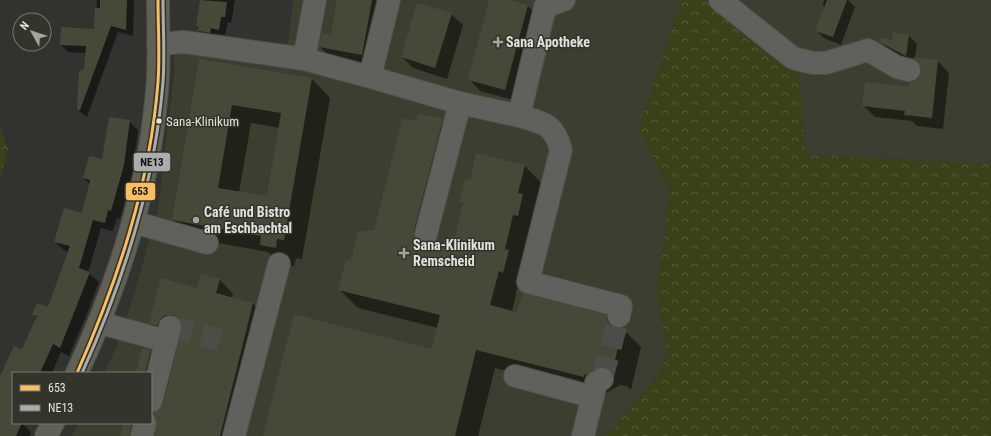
<svg xmlns="http://www.w3.org/2000/svg" width="991" height="436" viewBox="0 0 991 436" font-family="'Roboto Condensed',sans-serif">
<style>
.built{fill:#3c3e30}
.forest{fill:url(#forest-crowns)}
.shadow{fill:#0007;fill-rule:evenodd}
.building{fill:#474938;fill-rule:evenodd}
.lines{fill:none;stroke-linecap:round;stroke-linejoin:round}
.minor-tunnel{stroke:#4c4d48;stroke-width:22;stroke-dasharray:22 11;stroke-linecap:butt}
.minor-casing{stroke:#4e4f4a;stroke-width:24}
.major-casing{stroke:#4e4f4a;stroke-width:24}
.minor{stroke:#60605d;stroke-width:22}
.major{stroke:#5f6156;stroke-width:22}
.bus-1-casing{stroke:#33352c;stroke-width:6}
.bus-2-casing{stroke:#33352c;stroke-width:6}
.bus-1{stroke:#fbbe5e;stroke-width:3}
.bus-2{stroke:#acacac;stroke-width:3}
.poi-dot{fill:#a4a59f;stroke:#33352c;stroke-width:1.5}
.bus-dot{fill:#e1e2dc;stroke:#33352c;stroke-width:1.5}
.labels{text-anchor:middle;stroke-width:3;stroke-linejoin:round;paint-order:stroke}
.bus-label{font-size:13px;fill:#e1e2dc;stroke:#33352c;text-anchor:start}
.poi-label{font-size:14px;font-weight:bold;fill:#e1e2dc;stroke:#33352c;text-anchor:start}
.line-badge{stroke:#33352c;stroke-width:1.5}
.pale-badge-label{font-size:11px;text-anchor:middle;font-weight:bold;fill:#111}
</style>
<defs>
<pattern id="forest-crowns" width="20" height="18" patternUnits="userSpaceOnUse"><rect width="20" height="18" fill="#3c4018"/><path d="M2 6a3 3 0 1 1 6 0M12 15a3 3 0 1 1 6 0" fill="none" stroke="#585b39"/></pattern>
</defs>
<rect width="100%" height="100%" fill="#32332e"/>
<!-- built -->
<path class="built" d="M293,0H682L639,130L671,191L656,295L668,355L653,382L606,436H72L79,423H151V373H104L117,346L133,298L158,210L174,73L175,35L287,52Z
M703,0H991V164L808,155L708,5Z"/>
<!-- forest -->
<path class="forest" d="M682,0H703L799,74L805,152L808,155L991,164V436H606L653,382L668,355L656,295L671,191L639,130Z
M0,127L8,149L0,178Z"/>
<!-- shadow -->
<path class="shadow" d="M97,0H134L133,36L118,32L87,117L78,110L86,53L68,52L61,45L95,30Z
M201,0H235L231,23L228,22L225,35L218,34L217,39L205,37L199,31L200,28L197,25Z
M338,0H389L376,69L335,61L320,47L331,36Z
M490,0H507L528,6L539,17L516,101L480,91L469,79Z
M824,0H848L855,7L841,45L824,38L816,30L825,8L823,5Z
M451,14L463,25L447,79L413,68L402,57Z
M894,33L909,36L917,44L914,63L888,50L880,42L893,41Z
M915,59L938,61L949,73L943,129L917,126L912,121L875,117L863,105L910,88L922,74L921,64Z
M200,60L312,79L330,98L302,259L296,258L294,266L280,264L268,252L191,238L173,220ZM251,123L280,128L268,197L239,192Z
M442,120L461,139L434,244L449,248L455,238L464,205L460,201L470,181L477,154L525,166L543,185L522,291L517,289L512,312L606,316L619,329H623L641,347L631,390L627,386L620,385L606,393L603,392V395L495,368L478,436H264L432,350L438,328L358,308L339,289L351,262L375,231L417,121Z
M129,121L138,130L132,174L120,219L117,218L113,231L101,228L88,273L99,282L88,311L69,356L61,352L52,373H13V423H22L31,432L29,436H0V378L23,351L37,318L33,314L49,308L69,252L64,250L55,242L83,214L90,185L84,178L103,160Z
M220,280L233,294L232,298L253,304L266,317L236,436H155L183,328L163,336L150,323L198,289Z
M151,351L164,364L152,411V419L156,425L149,428L146,436H121L124,423H151V373H137Z"/>
<!-- building -->
<path class="building" d="M100,0H127L126,30L111,26L80,110H77L79,71L84,69L86,46L60,45L61,27L94,29L95,8H100Z
M200,0L227,2L225,17H221L219,30L211,28L210,33L198,31L199,26H196Z
M337,0H372L362,55L319,47L322,33L331,35Z
M489,0H510L528,5L505,90L468,80Z
M827,0H847L833,37L815,31Z
M417,3L452,13L435,68L401,57Z
M893,32L909,35L906,56L879,42L880,38L892,40Z
M912,57L938,60L932,118L904,115L905,111L862,106L865,82L909,87V82L918,79L921,73V67L918,61Z
M199,59L312,78L284,240L277,239L276,248L260,245L261,236L172,220ZM232,105L281,113L267,196L218,188Z
M418,113L443,119L414,231V238L423,246L434,243L448,247L451,236L455,237L463,203L459,202L465,179L470,180L476,153L525,165L518,193L523,194L518,216L513,215L505,249L509,250L503,273L499,271L490,305L517,312L523,293L607,315V320L611,326L617,328H623L612,372L607,368L601,367L587,375L585,374L584,377L476,350L455,436H263L294,314L431,349L440,315L338,290L346,260L351,261L358,232L374,230L402,119L416,120Z
M109,117L130,120L124,165L111,211L108,210L105,223L93,220L79,268L90,272L60,348L53,344L40,373H13V423H22L16,436H0V376L14,346L22,349L37,316L32,315L37,303L48,307L70,246L54,242L64,208L82,213L90,180L83,178L89,156L102,159Z
M201,274L220,279L216,293L253,303L220,436H155L157,420L152,413L160,410L163,404L182,330V323L179,318L173,315H166L161,318L157,326L149,323L161,278L197,288Z
M142,348L151,350L145,373H136Z
M123,423H132L130,436H120Z"/>
<g class="lines">
<!-- minor-tunnel -->
<path class="minor-tunnel" d="M170,327L220,340
M602,379L619,316"/>
<defs>
<path id="minor" d="M720,0L793,58L813,63H826L868,50L897,67L909,70
M158,44L184,42L304,59L315,0
M304,59L370,77L389,0
M370,77L460,103L426,234
M460,103L519,116L545,7L564,0
M519,116C543,123 554,123 561,150L528,282L621,306L619,316
M133,222L207,243
M100,323L166,341
M515,376L593,397
M151,401L170,327
M142,436L145,423
M234,436L279,264
M583,436L596,383L602,379"/>
<path id="major" d="M77,373C118,284 149,190 157,91C160,61 158,30 158,0
M46,436L53,423"/>
</defs>
<!-- minor casing -->
<use href="#minor" class="minor-casing"/>
<!-- major casing -->
<use href="#major" class="major-casing"/>
<!-- minor -->
<use href="#minor" class="minor"/>
<!-- major -->
<use href="#major" class="major"/>
<defs>
<path id="bus-1" d="M77,373C118,280 150,184 158,82C160,55 158,27 158,0"/>
<path id="bus-2" d="M82,373C124,280 155,184 163,82C165,55 163,27 163,0"/>
</defs>
<!-- bus-1 casing -->
<use href="#bus-1" class="bus-1-casing"/>
<!-- bus-2 casing -->
<use href="#bus-2" class="bus-2-casing"/>
<!-- bus-1 -->
<use href="#bus-1" class="bus-1"/>
<!-- bus-2 -->
<use href="#bus-2" class="bus-2"/>
</g>
<!-- markers -->
<g class="poi-dot">
<path d="M496 36h4v4h4v4h-4v4h-4v-4h-4v-4h4z"/>
<circle cx="196" cy="220" r="4"/>
<path d="M402 247h4v4h4v4h-4v4h-4v-4h-4v-4h4z"/>
</g>
<circle class="bus-dot" cx="159" cy="121" r="3.5"/>
<g class="labels">
<!-- bus labels -->
<g class="bus-label">
<text x="166" y="126">Sana-Klinikum</text>
</g>
<!-- poi labels -->
<g class="poi-label">
<text x="506" y="47">Sana Apotheke</text>
<text x="204" y="217">Café und Bistro<tspan x="204" dy="16">am Eschbachtal</tspan></text>
<text x="413" y="250">Sana-Klinikum<tspan x="413" dy="16">Remscheid</tspan></text>
</g>
</g>
<g class="line-badge">
<rect x="133" y="152" width="38" height="20" rx="4" fill="#acacac"/>
<rect x="125" y="182" width="31" height="19" rx="4" fill="#fbbe5e"/>
</g>
<g class="pale-badge-label">
<text x="152" y="166">NE13</text>
<text x="140" y="195">653</text>
</g>
<!-- legend -->
<rect x="12" y="372" width="140" height="52" fill="#33352c" stroke="#797a72"/>
<rect x="20" y="385" width="20" height="6" fill="#fbbe5e" stroke="#797a72"/>
<text x="48" y="392" font-size="12" fill="#e1e2dc">653</text>
<rect x="20" y="405" width="20" height="6" fill="#acacac" stroke="#797a72"/>
<text x="48" y="412" font-size="12" fill="#e1e2dc">NE13</text>
<!-- north arrow -->
<g transform="translate(32 32) rotate(309)"><circle r="19" fill="#33352c" stroke="#797a72"/>
<path d="M0-3L7 15L0 10L-7 15Z" fill="#a4a59f"/>
<text y="-6" font-size="11" font-weight="bold" text-anchor="middle" fill="#e1e2dc">N</text>
</g>
</svg>
